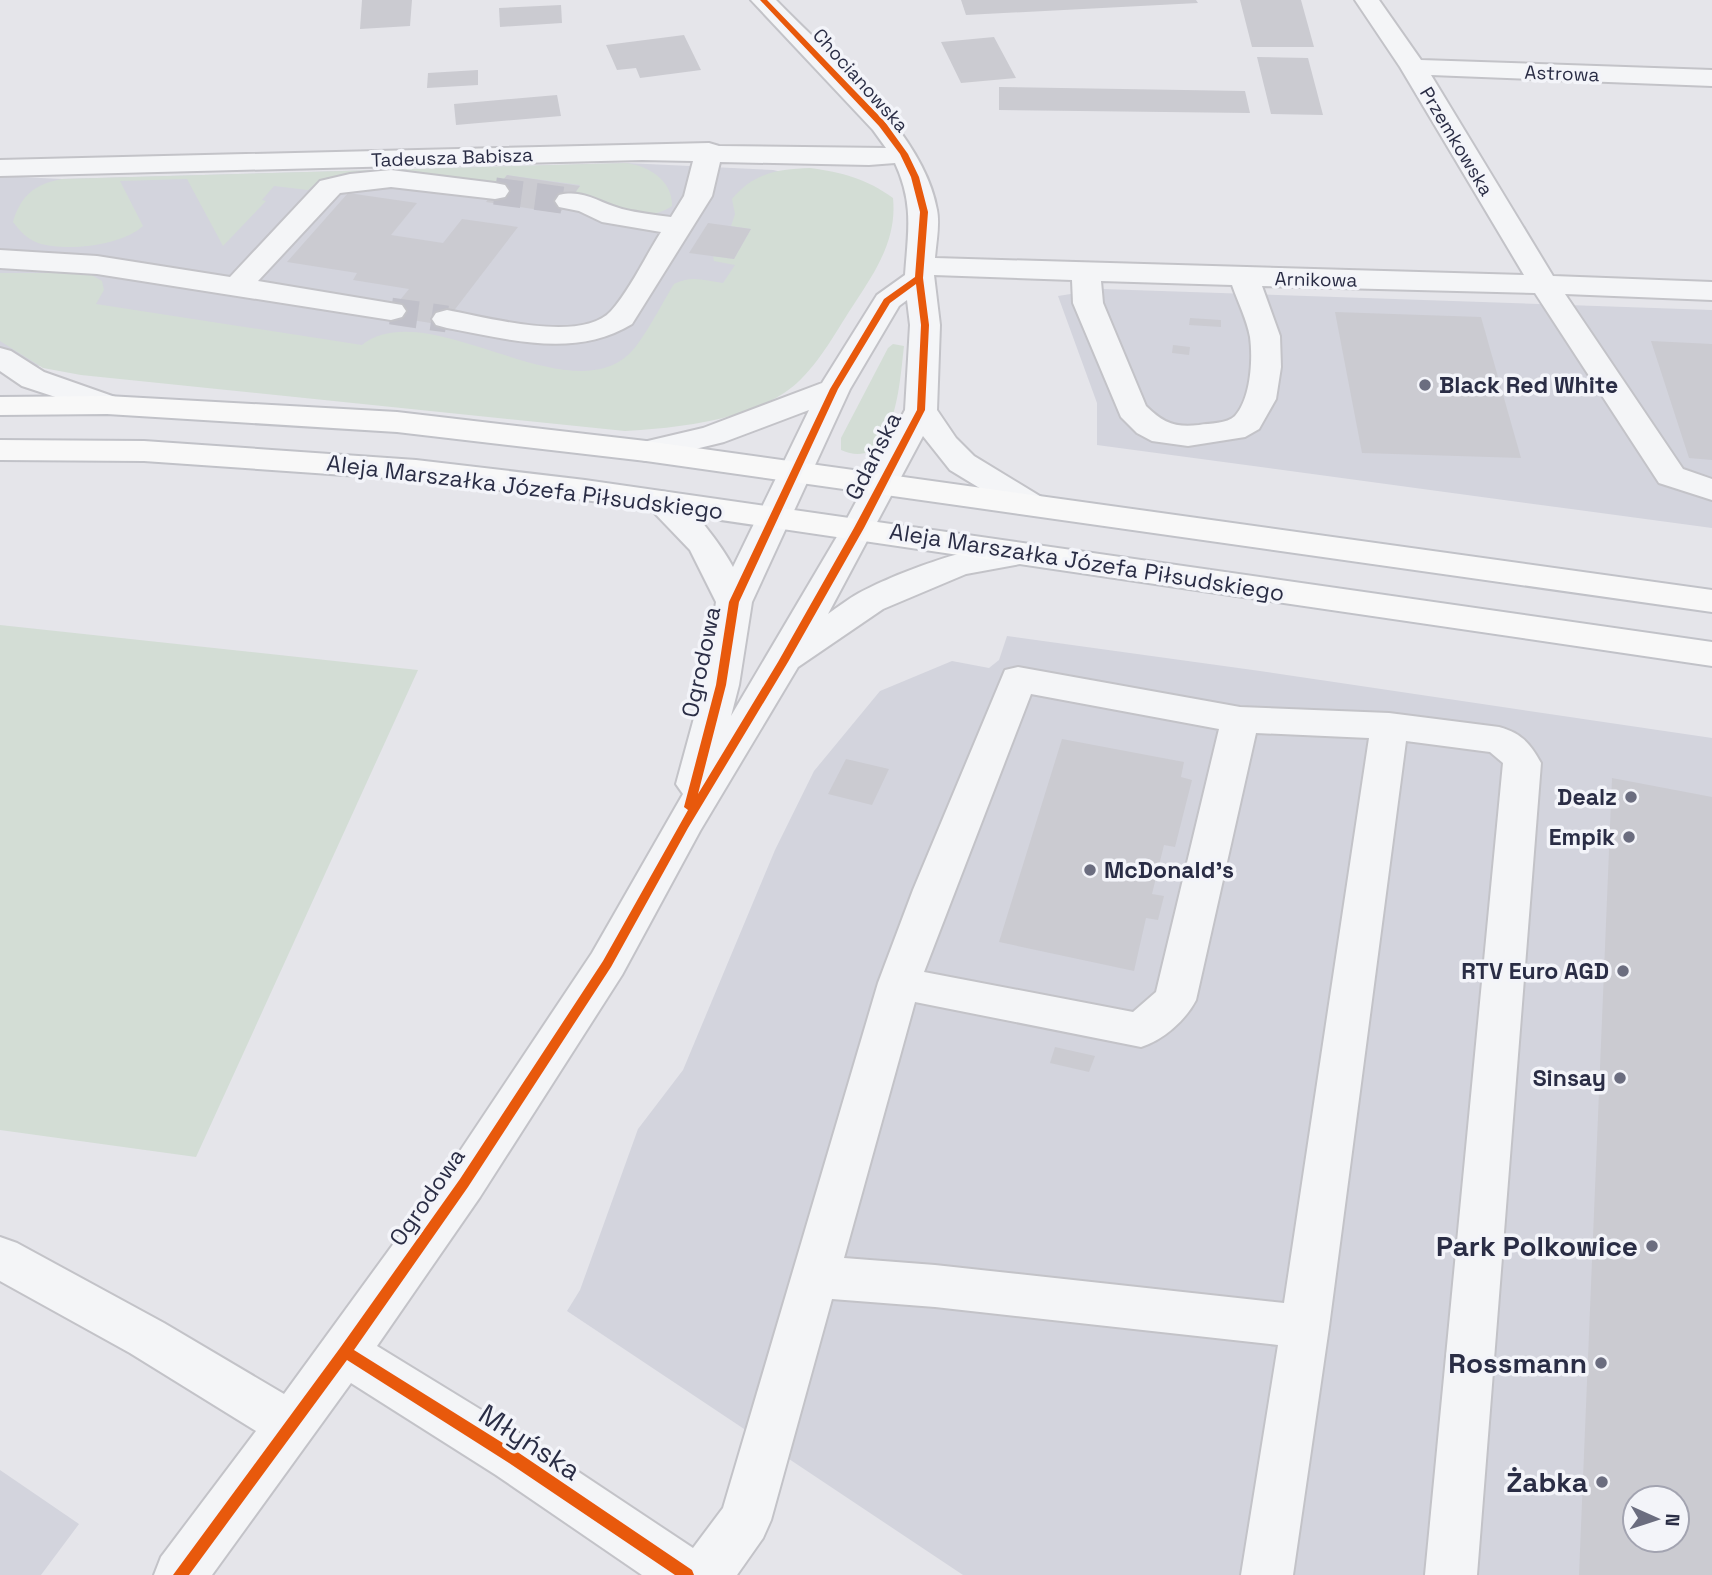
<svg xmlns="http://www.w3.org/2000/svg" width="1712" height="1575" viewBox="0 0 1712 1575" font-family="'Space Grotesk',sans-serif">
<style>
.built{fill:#d3d4dd;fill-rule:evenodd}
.green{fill:#d3ddd5}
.building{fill:#cbcbd1;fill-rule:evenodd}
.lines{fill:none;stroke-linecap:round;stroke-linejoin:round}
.minor-tunnel{stroke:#c0c0c9;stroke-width:27;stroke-dasharray:27 14;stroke-linecap:butt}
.minor-casing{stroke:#c3c3c8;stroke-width:4}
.major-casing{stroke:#c1c2c8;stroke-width:4}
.minor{fill:#f4f5f7;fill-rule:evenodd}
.major{fill:#f8f8f8;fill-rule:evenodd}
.cycleway-casing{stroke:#f3f4f9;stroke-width:5}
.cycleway{fill:#e8590c;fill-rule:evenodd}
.poi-dot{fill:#6b6d7f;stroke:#f3f4f9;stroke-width:2.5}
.labels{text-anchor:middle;stroke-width:7;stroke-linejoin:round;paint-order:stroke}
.far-street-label{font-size:19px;fill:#2a2d45;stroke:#f3f4f9}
.poi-label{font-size:23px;font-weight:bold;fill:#2a2d45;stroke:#f3f4f9;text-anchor:end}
.street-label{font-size:23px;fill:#2a2d45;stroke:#f3f4f9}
.near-poi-label{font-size:28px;font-weight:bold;fill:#2a2d45;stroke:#f3f4f9;text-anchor:end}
.near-street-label{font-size:28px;fill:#2a2d45;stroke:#f3f4f9}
</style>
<rect width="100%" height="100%" fill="#e5e5ea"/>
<!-- built -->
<path class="built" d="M626,163L773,170L817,180L659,417L118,363L0,367V176L62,179Z
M1102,289L1712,310V528L1097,445V403L1058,296Z
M1007,636L1260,671L1712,738V1575H963L567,1311L580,1290L638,1129L683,1070L775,850L814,771L880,691L952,661L989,668L999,660ZM1635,1498H1677V1540H1635Z
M0,1470L79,1524L41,1575H0Z"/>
<!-- green -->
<path class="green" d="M626,163C649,166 673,181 672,206C645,223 631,211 605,201C595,198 583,198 572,197L580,185L507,175L498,186C452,179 344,157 308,190L274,186L262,200L266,201L223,246L187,179L120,181L143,226C121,246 66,252 38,243C27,239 20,231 13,222C21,195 35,184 62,179Z
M810,168C842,172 867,179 893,198C897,238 877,269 856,301C838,328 821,361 797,383C756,420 677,428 625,431L81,375L43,368L0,341V273H88L102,281L104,290L96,304L362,345C427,294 564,412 628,355C643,342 662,303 674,284C690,275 705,280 723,283L735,265L714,261L713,256L734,259L751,229L731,226L735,214L732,199C753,173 778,169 810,168Z
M893,344L904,346C900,378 896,475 841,450V438L888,348Z
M0,625L418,670L196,1157L0,1130Z"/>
<!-- building -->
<path class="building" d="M362,0H412L410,26L360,29Z
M961,0H1196L1198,3L966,15Z
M1240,0H1301L1314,47H1252Z
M561,5L562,23L500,27L499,8Z
M684,35L701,70L640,78L636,68L617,70L606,45Z
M994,37L1016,78L961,83L941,42Z
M1257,57L1308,58L1323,115L1271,114Z
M478,70V85L427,88L428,73Z
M999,87L1245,91L1250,113L999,110Z
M557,95L561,116L456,125L454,104Z
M507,175L580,186L560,213L486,202Z
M348,193L417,203L391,235L443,243L462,219L518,227L443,325L387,316L409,289L353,280L357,273L287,262Z
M708,223L751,229L734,259L689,253Z
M1335,312L1481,317L1521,458L1362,453Z
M1190,318L1221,320V327L1189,325Z
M1651,341L1712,344V460L1689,458Z
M1173,345L1190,347L1189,355L1172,353Z
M1062,739L1184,762L1181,777L1192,780L1175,847L1164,845L1152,894L1164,896L1158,920L1146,918L1134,971L999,942Z
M846,759L889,769L872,805L828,794Z
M1612,778L1712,797V1575H1579ZM1635,1498H1677V1540H1635Z
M1055,1047L1095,1056L1089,1072L1050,1063Z"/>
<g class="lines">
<!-- minor-tunnel -->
<path class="minor-tunnel" d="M495,191L569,201
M391,311L447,319"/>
<defs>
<path id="minor" d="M751,0H776C830,56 924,132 937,210C940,225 936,243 935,258L1524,275L1400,67L1355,0H1379L1421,60L1712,70V86L1431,75L1553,276L1712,282V300L1565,294L1683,469L1712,479V500L1659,483L1535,293L1262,286L1280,336L1281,367L1276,399L1259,429L1245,437L1188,446L1152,441L1137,433L1121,417L1073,303L1072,280L934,275L940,325L937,410L956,438L974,456L1043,498L1048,505L1043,512L1031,515L1019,512L950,470L923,436L828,614C838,607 848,599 859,593C897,573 991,536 1031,546L1036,554L1031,562L966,574L883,609L798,667L700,831L622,975L480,1197L377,1346L532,1441L693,1548L723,1508L878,983L913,890L1005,670L1018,667L1240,707L1389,713L1499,727C1521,733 1530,743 1541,763L1477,1575H1425L1503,763L1490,752L1406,741L1329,1327L1293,1575H1241L1278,1345L935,1307L832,1299L771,1520L763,1538L737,1575H642L496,1475L351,1383L212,1575H154L161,1557L256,1431L130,1353L0,1281V1237L17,1243L164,1323L284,1394L448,1169L592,953L683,794L676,784L703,685L716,602L690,550L643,501L648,494C656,492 662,490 670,493C690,502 723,548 733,567L809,410L724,442L646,461L635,458L630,451L635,444L703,428L822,383L877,295L905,275C908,232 914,204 895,163L869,165L720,162L712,196L632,324C575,359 508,339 447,328L436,325L432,319L436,313L447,310C486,317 581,344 611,311C630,290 645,257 661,232L602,222L579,211L559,207L555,201L559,195C584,189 599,203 622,209C638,213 655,215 671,217L684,196L693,161L642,160L0,176V160L709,143L719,146L886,148L873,130ZM1101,281L1232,285C1238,302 1247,320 1250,337C1253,359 1251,398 1235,416C1227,424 1210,423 1199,425C1176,428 1163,423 1146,406L1103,303ZM907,300L910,325L905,410L842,528L731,716L739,685L752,602L850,389L899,306ZM1031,694L1219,729L1156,992L1133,1012L924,972ZM1256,733L1369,738L1284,1303L935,1265L844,1258L915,1002L1141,1047C1163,1040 1185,1021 1196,1000Z
M391,170L495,183L505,185L509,191L505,197L495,199L391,187L340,193L258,281L402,305L406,311L402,317L391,320L97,274L0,268V250L97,256L230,277L320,181L350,174Z
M0,348L11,351L44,372L118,398L123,405L118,412L107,414L22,386L0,371Z"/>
<path id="major" d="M107,396L397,412L646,441L1712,590V612L646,461L397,432L107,414L0,415V397Z
M0,440L144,441L416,460L585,480L1712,642V666L585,500L416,480L144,461L0,460Z"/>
</defs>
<!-- minor casing -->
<use href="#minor" class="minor-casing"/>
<!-- major casing -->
<use href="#major" class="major-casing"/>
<!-- minor -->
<use href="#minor" class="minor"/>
<!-- major -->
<use href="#major" class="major"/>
<defs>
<path id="cycleway" d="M760,0H767L885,122L908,154L919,177L928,212L923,278L929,325L925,410L864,528L788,662L688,828L611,967L468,1187L354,1350L519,1453L692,1570L694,1575H675L509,1463L347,1360L189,1575H173L340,1348L460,1179L603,961L688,810L684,807L716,685L729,602L830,389L884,299L915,277L920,212L911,177L900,154L879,126ZM916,284L921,325L917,410L854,528L778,662L698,794L726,685L739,602L838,389L890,303Z"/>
</defs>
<!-- cycleway casing -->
<use href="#cycleway" class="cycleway-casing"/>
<!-- cycleway -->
<use href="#cycleway" class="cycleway"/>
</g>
<!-- markers -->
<g class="poi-dot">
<circle cx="1425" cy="385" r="7"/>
<circle cx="1631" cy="797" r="7"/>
<circle cx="1629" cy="837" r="7"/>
<circle cx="1090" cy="870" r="7"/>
<circle cx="1623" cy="971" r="7"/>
<circle cx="1620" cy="1078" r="7"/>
<circle cx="1652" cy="1246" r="7"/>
<circle cx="1601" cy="1363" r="7"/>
<circle cx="1602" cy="1482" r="7"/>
</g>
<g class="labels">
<!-- far-street labels -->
<g class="far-street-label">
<text transform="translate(1562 73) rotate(2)" y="7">Astrowa</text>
<text transform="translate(861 80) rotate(48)" y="7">Chocianowska</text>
<text transform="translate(1457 141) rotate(59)" y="7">Przemkowska</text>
<text transform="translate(452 157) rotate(-2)" y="7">Tadeusza Babisza</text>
<text transform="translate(1316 279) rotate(1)" y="7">Arnikowa</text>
</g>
<!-- poi labels -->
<g class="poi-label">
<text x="1439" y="393" text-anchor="start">Black Red White</text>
<text x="1617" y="805">Dealz</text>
<text x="1615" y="845">Empik</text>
<text x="1104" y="878" text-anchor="start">McDonald's</text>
<text x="1609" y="979">RTV Euro AGD</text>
<text x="1606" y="1086">Sinsay</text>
</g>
<!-- street labels -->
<g class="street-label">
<text transform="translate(873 456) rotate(-63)" y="8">Gdańska</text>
<text transform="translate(525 487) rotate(7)" y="8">Aleja Marszałka Józefa Piłsudskiego</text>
<text transform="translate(1087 562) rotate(9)" y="8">Aleja Marszałka Józefa Piłsudskiego</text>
<text transform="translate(701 662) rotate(-78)" y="8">Ogrodowa</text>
<text transform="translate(427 1197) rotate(-55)" y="8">Ogrodowa</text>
</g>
<!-- near-poi labels -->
<g class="near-poi-label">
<text x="1638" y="1256">Park Polkowice</text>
<text x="1587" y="1373">Rossmann</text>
<text x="1588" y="1492">Żabka</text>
</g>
<!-- near-street labels -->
<g class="near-street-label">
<text transform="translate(530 1442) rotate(33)" y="10">Młyńska</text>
</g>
</g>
<!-- north arrow -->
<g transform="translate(1656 1519) rotate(93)"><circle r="33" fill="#f3f4f9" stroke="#a3a4b1" stroke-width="2"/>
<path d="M0-5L12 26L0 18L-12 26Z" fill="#6b6d7f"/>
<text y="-10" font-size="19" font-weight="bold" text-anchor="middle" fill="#2a2d45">N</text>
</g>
</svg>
